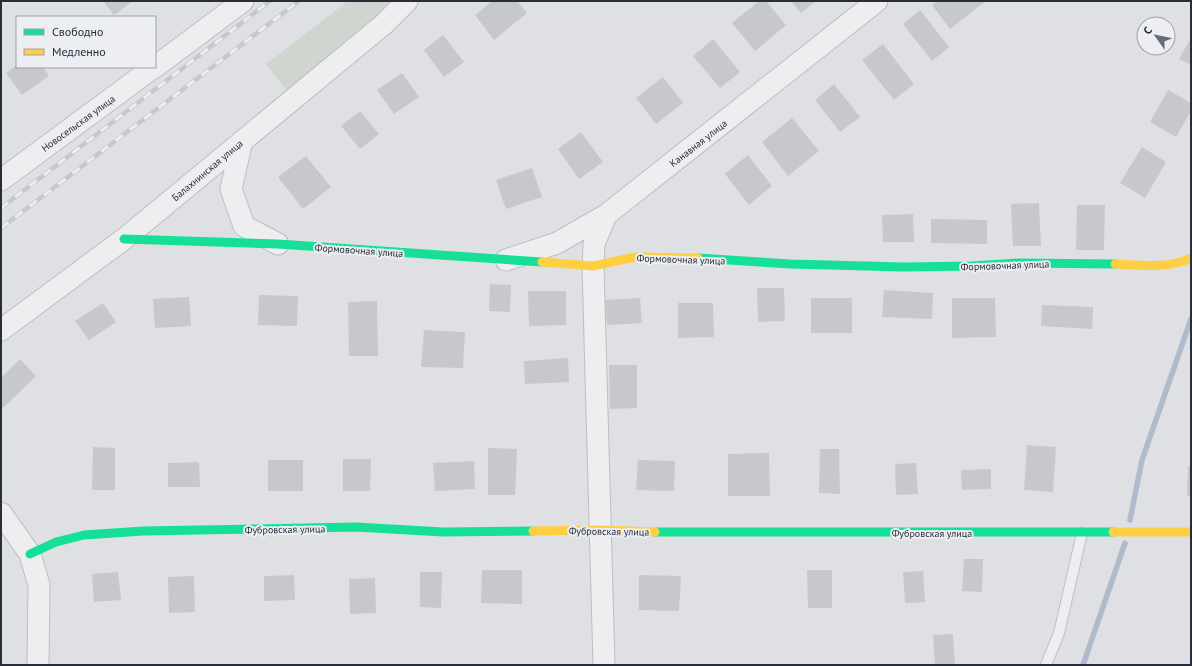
<svg xmlns="http://www.w3.org/2000/svg" width="1192" height="666" viewBox="0 0 1192 666" font-family="'PT Sans',sans-serif">
<style>
.green{fill:#ced6cf}
.lines{fill:none;stroke-linecap:round;stroke-linejoin:round}
.stream{stroke:#afbbcc;stroke-width:5.5}
.building{fill:#c7c8cb}
.lane-casing{stroke:#bdbec1;stroke-width:12}
.street-casing{stroke:#bdbec1;stroke-width:23}
.lane{stroke:#eeeef0;stroke-width:10}
.street{stroke:#eeeef0;stroke-width:21}
.fast{stroke:#16e098;stroke-width:9}
.slow{stroke:#ffcf43;stroke-width:9}
.rail-casing{stroke:#c7c8cb;stroke-width:4.5}
.rail{stroke:#eceef3;stroke-width:3;stroke-dasharray:9;stroke-linecap:butt}
.labels{text-anchor:middle;stroke-width:4;stroke-linejoin:round;paint-order:stroke}
.street-label{font-size:10px;fill:#282d3a;stroke:#eceef3}
</style>
<rect width="100%" height="100%" fill="#dfe0e3"/>
<!-- green -->
<path class="green" d="M348,1H396L288,92L266,64Z"/>
<g class="lines">
<!-- stream -->
<path class="stream" d="M1130,520L1142,460L1191,319
M1083,665L1125,543"/>
</g>
<!-- building -->
<path class="building" d="M103,1H133L114,15Z
M492,1H517L527,13L494,40L475,15Z
M759,1H766L786,25L755,51L732,23Z
M791,1H816L801,13Z
M937,1H986L950,29L932,5Z
M920,10L949,47L932,61L903,24Z
M443,35L464,62L444,77L424,50Z
M1191,38V65L1179,59Z
M713,39L740,72L720,88L693,56Z
M883,44L914,84L894,100L862,60Z
M17,65V67H43L49,76L22,95L6,73Z
M402,73L419,97L394,114L377,90Z
M663,77L683,103L656,124L636,98Z
M834,84L860,117L840,132L815,100Z
M1168,90L1191,103V111L1176,137L1150,122Z
M360,111L379,134L360,149L341,126Z
M792,118L819,151L788,176L762,142Z
M581,132L603,162L579,179L558,149Z
M1142,147L1166,162L1145,198L1120,183Z
M748,155L772,186L749,205L725,174Z
M306,156L331,187L303,209L278,177Z
M532,168L542,197L506,209L496,180Z
M1039,203L1041,246H1013L1011,204Z
M1077,205H1105L1104,250H1076Z
M913,214L914,242H883L882,215Z
M931,219L987,220V244L931,243Z
M490,284L511,285L510,312L489,311Z
M757,288H784L785,321L758,322Z
M884,290L933,293L932,319L882,317Z
M528,291H566V325L529,326Z
M259,295L298,296L297,326L258,325Z
M189,297L191,326L155,328L153,299Z
M640,298L642,323L607,325L605,300Z
M811,298H852V333H811Z
M952,298H995L996,337L952,338Z
M377,301L378,356H349L348,302Z
M103,303L116,322L89,340L75,321Z
M678,303H713L714,337L678,338Z
M1042,305L1093,307L1092,329L1041,326Z
M424,330L465,332L463,368L421,367Z
M568,358L569,382L525,384L524,361Z
M20,359L36,376L1,410V378Z
M609,365H637V408L610,409Z
M1027,445L1056,447L1053,492L1024,490Z
M93,447L115,448V490H92Z
M488,448L517,449L515,495H488Z
M820,449H839L840,494L819,493Z
M769,453L770,496H728V454Z
M343,459H371L370,491H343Z
M268,460H303V491H268Z
M638,460L675,461L674,491L636,490Z
M474,461L475,489L435,491L433,463Z
M199,462L200,487H168V463Z
M916,463L918,494L896,495L895,464Z
M1188,466H1191V496H1187Z
M991,469V489L962,490L961,470Z
M964,559H983L982,592L962,591Z
M482,570H522V604L481,603Z
M807,570H832V608H808Z
M923,571L925,602L905,603L903,572Z
M118,572L121,600L94,602L92,574Z
M420,572H442L441,608L420,607Z
M294,575L295,600L264,601V576Z
M639,575L681,576L679,611L639,610Z
M194,576L195,612L169,613L168,577Z
M375,578L376,613L350,614L349,579Z
M953,634L955,664L935,665L933,635Z"/>
<g class="lines">
<defs>
<path id="lane" d="M1046,665L1059,633L1082,533"/>
<path id="street" d="M155,67L243,1
M242,141L231,189L244,226L278,244
M1,180L154,67
M506,260L557,243L606,215L877,1
M1,330L124,239L384,24L407,1
M1,513L30,554L39,585L38,665
M604,665L593,266L594,244L606,215"/>
</defs>
<!-- lane casing -->
<use href="#lane" class="lane-casing"/>
<!-- street casing -->
<use href="#street" class="street-casing"/>
<!-- lane -->
<use href="#lane" class="lane"/>
<!-- street -->
<use href="#street" class="street"/>
<!-- fast -->
<path class="fast" d="M124,239L278,244L542,262
M698,258L790,264L904,267L972,266L1019,263L1115,264
M655,532H1113
M30,554L56,542L84,535L143,531L356,527L443,532L533,531"/>
<!-- slow -->
<path class="slow" d="M542,262L593,266L635,257L698,258
M1115,264C1140,265 1168,269 1191,258
M533,531L601,530L655,532
M1113,532H1191"/>
<defs>
<path id="rail" d="M1,208L270,1
M1,228L299,1"/>
</defs>
<!-- rail casing -->
<use href="#rail" class="rail-casing"/>
<!-- rail -->
<use href="#rail" class="rail"/>
</g>
<g class="labels">
<!-- street labels -->
<g class="street-label">
<text transform="translate(78 123) rotate(-36)" y="4">Новосельская улица</text>
<text transform="translate(698 143) rotate(-38)" y="4">Канавная улица</text>
<text transform="translate(207 170) rotate(-40)" y="4">Балахнинская улица</text>
<text transform="translate(359 250) rotate(4)" y="4">Формовочная улица</text>
<text transform="translate(681 259) rotate(2)" y="4">Формовочная улица</text>
<text transform="translate(1005 265) rotate(-2)" y="4">Формовочная улица</text>
<text transform="translate(285 529) rotate(-1)" y="4">Фубровская улица</text>
<text transform="translate(609 531) rotate(1)" y="4">Фубровская улица</text>
<text x="932" y="537">Фубровская улица</text>
</g>
</g>
<!-- border -->
<rect width="1192" height="666" fill="none" stroke="#282d3a" stroke-width="4"/>
<!-- legend -->
<rect x="16" y="16" width="140" height="52" fill="#eceef3" stroke="#9ea1a9"/>
<rect x="24" y="29" width="20" height="6" fill="#16e098" stroke="#9ea1a9"/>
<text x="52" y="36" font-size="12" fill="#282d3a">Свободно</text>
<rect x="24" y="49" width="20" height="6" fill="#ffcf43" stroke="#9ea1a9"/>
<text x="52" y="56" font-size="12" fill="#282d3a">Медленно</text>
<!-- north arrow -->
<g transform="translate(1156 36) rotate(303)"><circle r="19" fill="#eceef3" stroke="#9ea1a9"/>
<path d="M0-3L7 15L0 10L-7 15Z" fill="#686c75"/>
<text y="-6" font-size="11" font-weight="bold" text-anchor="middle" fill="#282d3a">С</text>
</g>
</svg>
